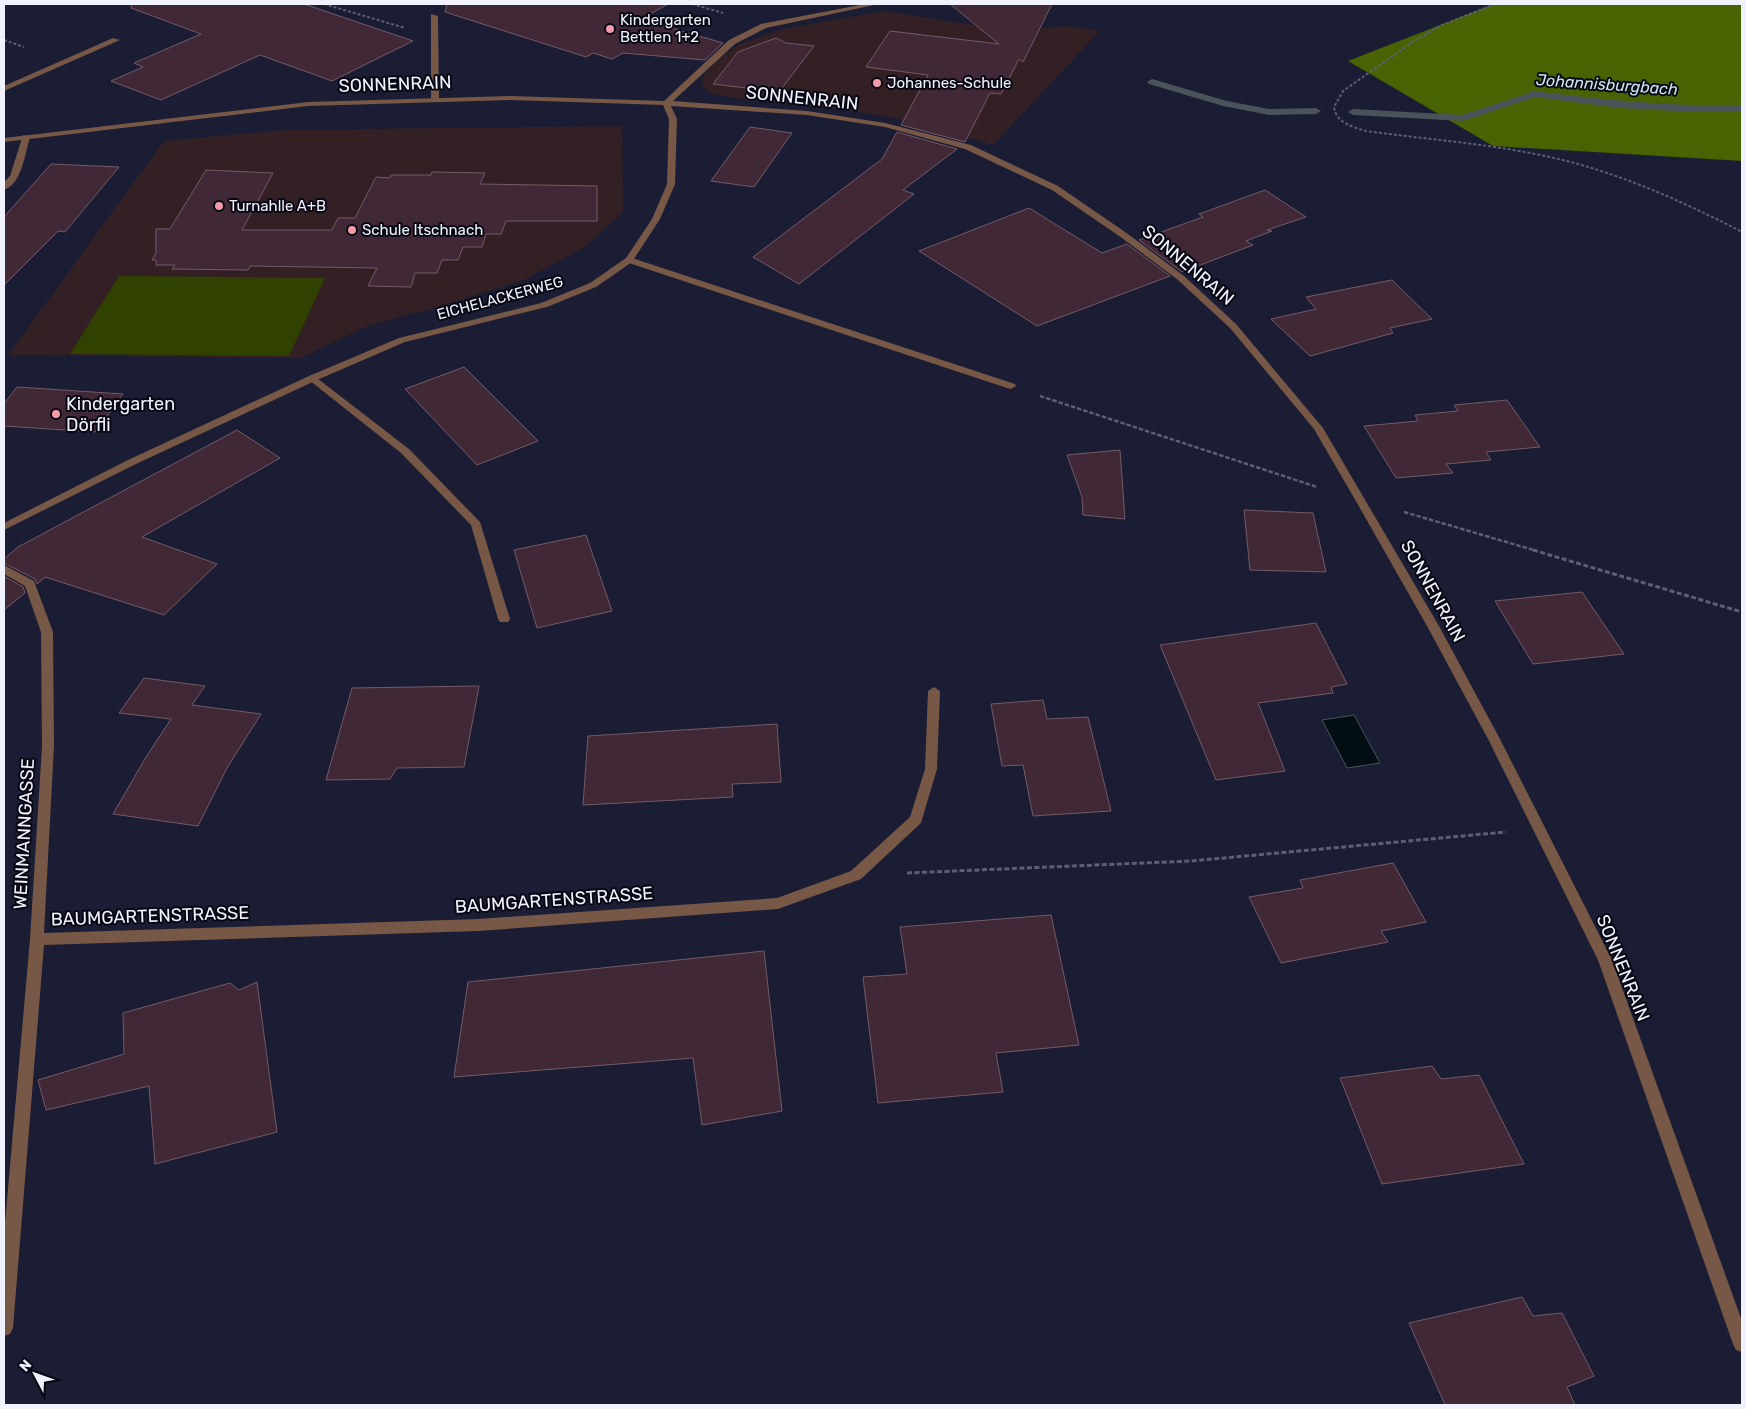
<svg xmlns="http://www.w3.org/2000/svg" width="1746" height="1409" viewBox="0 0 1746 1409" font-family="Rubik,sans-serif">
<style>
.education{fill:#332024}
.green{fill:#304100}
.forest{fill:#496202}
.water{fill:#030e14;stroke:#4a525a}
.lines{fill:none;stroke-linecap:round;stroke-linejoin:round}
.stream{fill:#4a525a;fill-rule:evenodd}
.building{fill:#412836;stroke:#755a68}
.path-far2{stroke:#5d6073;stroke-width:2;stroke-dasharray:3 2;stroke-linecap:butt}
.path-far1{stroke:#5d6073;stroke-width:2.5;stroke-dasharray:4.5 2;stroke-linecap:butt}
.path{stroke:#5d6073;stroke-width:3;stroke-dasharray:5 2.5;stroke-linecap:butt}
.lane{fill:#775745;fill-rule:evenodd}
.street{fill:#775745;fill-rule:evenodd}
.poi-dot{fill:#f39aab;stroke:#070812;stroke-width:2}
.labels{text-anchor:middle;stroke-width:4;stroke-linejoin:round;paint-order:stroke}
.far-poi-label{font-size:15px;fill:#f0f2ff;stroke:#070812;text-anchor:start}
.far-street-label{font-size:15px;fill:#f0f2ff;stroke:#070812}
.far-water-label{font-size:16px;font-style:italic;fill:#cfe6f2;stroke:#070812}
.street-label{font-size:18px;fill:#f0f2ff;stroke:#070812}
.poi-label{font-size:18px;fill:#f0f2ff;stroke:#070812;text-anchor:start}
</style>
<rect width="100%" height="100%" fill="#1a1d33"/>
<!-- education -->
<path class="education" d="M884,11L1012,31L1068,26L1100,31L993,145L924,123L846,110L727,97L711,93L703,87L702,78L717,60L738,45L782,29Z
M622,126L623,212L585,247L526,279L458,301L365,327L301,358L8,355L164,141L284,130Z"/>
<!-- green -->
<path class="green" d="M119,276L325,278L289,356L70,354Z"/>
<!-- forest -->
<path class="forest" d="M1494,4H1742V161L1493,146L1348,61Z"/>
<!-- water -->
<path class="water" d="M1354,715L1380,763L1347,768L1322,720Z"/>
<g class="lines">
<!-- stream -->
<path class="stream" d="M1152,79L1227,101L1269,109L1316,108L1321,111L1316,114L1269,115L1223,106L1149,84L1147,82Z
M1534,91C1605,100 1671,106 1742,106V112H1693L1620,108L1535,97L1463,121L1353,115L1348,112L1353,109L1462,115Z"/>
</g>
<!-- building -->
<path class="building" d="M132,4H304L413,41L332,81L260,55L161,100L111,81L143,67L134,63L201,34L131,8Z
M447,4H668L641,19L723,43L705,60L623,53L612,59L593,53L586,57L445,12Z
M950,4H1052L1023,62L1019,59L1001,94L990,93L965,142L901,125L928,75L866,67L890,31L999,44Z
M776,38L786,43L814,46L779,92L713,84L738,52Z
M750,127L792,133L754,187L711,181Z
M897,132L957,149L903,190L914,194L799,284L753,257L882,159Z
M51,164L119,167L65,232L58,231L4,285V217Z
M206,170L273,173L242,230H332L338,218H355L376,177L390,178L391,175H431L432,172L485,173L480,184L597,186V221H506L501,234H486L482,247H463L458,260H442L437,273H415L411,287L368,286L377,268L250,266L248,270L172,269L175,265H156V260H152L156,253V229H170Z
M1265,190L1306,217L1267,230L1272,231L1246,241L1253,245L1182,272L1139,240L1203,217L1199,214Z
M1029,208L1102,253L1127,244L1170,276L1037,326L919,251Z
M1392,280L1432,319L1390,328L1393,333L1310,356L1271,319L1316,309L1306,297Z
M464,367L538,441L477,465L405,389Z
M17,387L123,394L95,432L4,426V404Z
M1507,400L1540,447L1486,452L1491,460L1446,464L1453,473L1396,478L1364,426L1418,421L1415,415L1458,411L1454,405Z
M237,430L280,458L142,537L217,564L164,615L45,577L37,584L35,579L4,563V559L18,547Z
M1120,450L1125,519L1083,515L1082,497L1067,455Z
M1244,510L1313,513L1326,572L1250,570Z
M586,535L612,611L537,628L514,550Z
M4,576L23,587L25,593L4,610Z
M1582,592L1624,654L1533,664L1495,601Z
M1316,623L1347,684L1331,687L1333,693L1258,703L1285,771L1216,780L1160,645Z
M144,678L205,686L192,705L261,714L227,768L198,826L113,814L146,757L171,719L119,713Z
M479,686L464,767L397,768L390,779L326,780L352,688Z
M1043,700L1047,719L1088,717L1111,811L1033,816L1023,765L1002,766L991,704Z
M777,724L781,782L732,784L733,797L583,805L588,736Z
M1393,863L1426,922L1381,931L1388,942L1281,963L1249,897L1303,888L1300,880Z
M1051,915L1079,1045L996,1053L1003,1092L878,1103L863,977L907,974L900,927Z
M764,951L782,1111L702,1125L693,1058L454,1077L468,982Z
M257,982L277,1132L155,1164L149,1086L46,1110L38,1080L124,1054L123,1013L230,983L239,990Z
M1432,1066L1441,1079L1479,1075L1524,1164L1382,1184L1340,1078Z
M1522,1297L1533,1316L1562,1313L1594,1376L1567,1387L1575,1405H1445L1409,1323Z"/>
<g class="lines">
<!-- path-far2 -->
<path class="path-far2" d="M324,4L405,28
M692,4L723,13
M1495,4L1440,26L1414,41L1343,91L1334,107C1336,123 1353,127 1366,131C1424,139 1482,143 1540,155C1611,169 1678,199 1742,232
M4,40L24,47"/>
<!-- path-far1 -->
<path class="path-far1" d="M1040,396L1317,487
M1404,512L1537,551"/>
<!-- path -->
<path class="path" d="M1533,550L1742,612
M907,873L1191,861L1506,832"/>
<!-- lane -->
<path class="lane" d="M431,14L438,16L439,100L435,102L431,100Z
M113,38L120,40L4,91V86Z
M23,135L30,137C25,153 22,184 4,190V182L10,176Z
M629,257L1015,384L1016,386L1011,389L1007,388L626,262V258Z
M313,375L409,449L480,522L510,619L508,622H500L498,619L471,525L401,453L309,380L308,378Z"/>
<!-- street -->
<path class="street" d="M865,4H879L766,28L735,44L673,101L807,111L885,123L971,145L1058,186L1128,234L1184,276L1236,324L1323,428L1439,626L1500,739L1612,960L1742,1321V1352L1736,1350L1733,1344L1598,960L1488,739L1427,626L1357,503L1314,429L1230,328L1178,280L1122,238L1052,190L965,149L885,127L807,115L671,106L677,119L675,184L660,219L632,262L596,287L547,307L405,342L317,380L136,464L4,530V523L128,460L309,376L399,338L541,303L590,283L626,258L652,219L667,184L669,119L663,105L511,100L308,106L4,142V138L308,102L511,96L664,101L729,40L761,24Z
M4,565L34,581L53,632L54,746L44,933L478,919L777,898L851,871L910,817L925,769L928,691L934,687L940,691L937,769L921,823L861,879L778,909L478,931L44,945L13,1328L10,1334L4,1336V1234L30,939L42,746L41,632L25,586L4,574Z"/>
</g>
<!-- markers -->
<g class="poi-dot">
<circle cx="610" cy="29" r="5"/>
<circle cx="877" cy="83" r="5"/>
<circle cx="219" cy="206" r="5"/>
<circle cx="352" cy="230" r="5"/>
<circle cx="56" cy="414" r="5"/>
</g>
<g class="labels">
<!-- far-poi labels -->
<g class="far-poi-label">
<text x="620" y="25">Kindergarten<tspan x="620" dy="17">Bettlen 1+2</tspan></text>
<text x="887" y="88">Johannes-Schule</text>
<text x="229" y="211">Turnahlle A+B</text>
<text x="362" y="235">Schule Itschnach</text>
</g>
<!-- far-street labels -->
<g class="far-street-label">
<text transform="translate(500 298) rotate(-15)" y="5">EICHELACKERWEG</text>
</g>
<!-- far-water labels -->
<g class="far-water-label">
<text transform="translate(1607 84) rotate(4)" y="6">Johannisburgbach</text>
</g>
<!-- street labels -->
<g class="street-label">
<text transform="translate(395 84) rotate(-2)" y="6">SONNENRAIN</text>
<text transform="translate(802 98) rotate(6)" y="6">SONNENRAIN</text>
<text transform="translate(1188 265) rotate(40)" y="6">SONNENRAIN</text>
<text transform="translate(1433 591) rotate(61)" y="6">SONNENRAIN</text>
<text transform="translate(24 834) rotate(-87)" y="6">WEINMANNGASSE</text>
<text transform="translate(554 900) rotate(-4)" y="6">BAUMGARTENSTRASSE</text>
<text transform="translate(150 916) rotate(-2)" y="6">BAUMGARTENSTRASSE</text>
<text transform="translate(1623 968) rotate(68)" y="6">SONNENRAIN</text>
</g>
<!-- poi labels -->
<g class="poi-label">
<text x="66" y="410">Kindergarten<tspan x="66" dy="21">Dörfli</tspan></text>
</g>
</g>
<!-- border -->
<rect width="1746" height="1409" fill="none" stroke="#f0f2ff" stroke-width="10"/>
<!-- north arrow -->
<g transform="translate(35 1374) rotate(311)" stroke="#070812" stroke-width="4" paint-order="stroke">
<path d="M0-4L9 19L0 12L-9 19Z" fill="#f0f2ff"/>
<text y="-8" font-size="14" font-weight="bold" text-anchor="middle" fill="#f0f2ff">N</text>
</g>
</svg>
